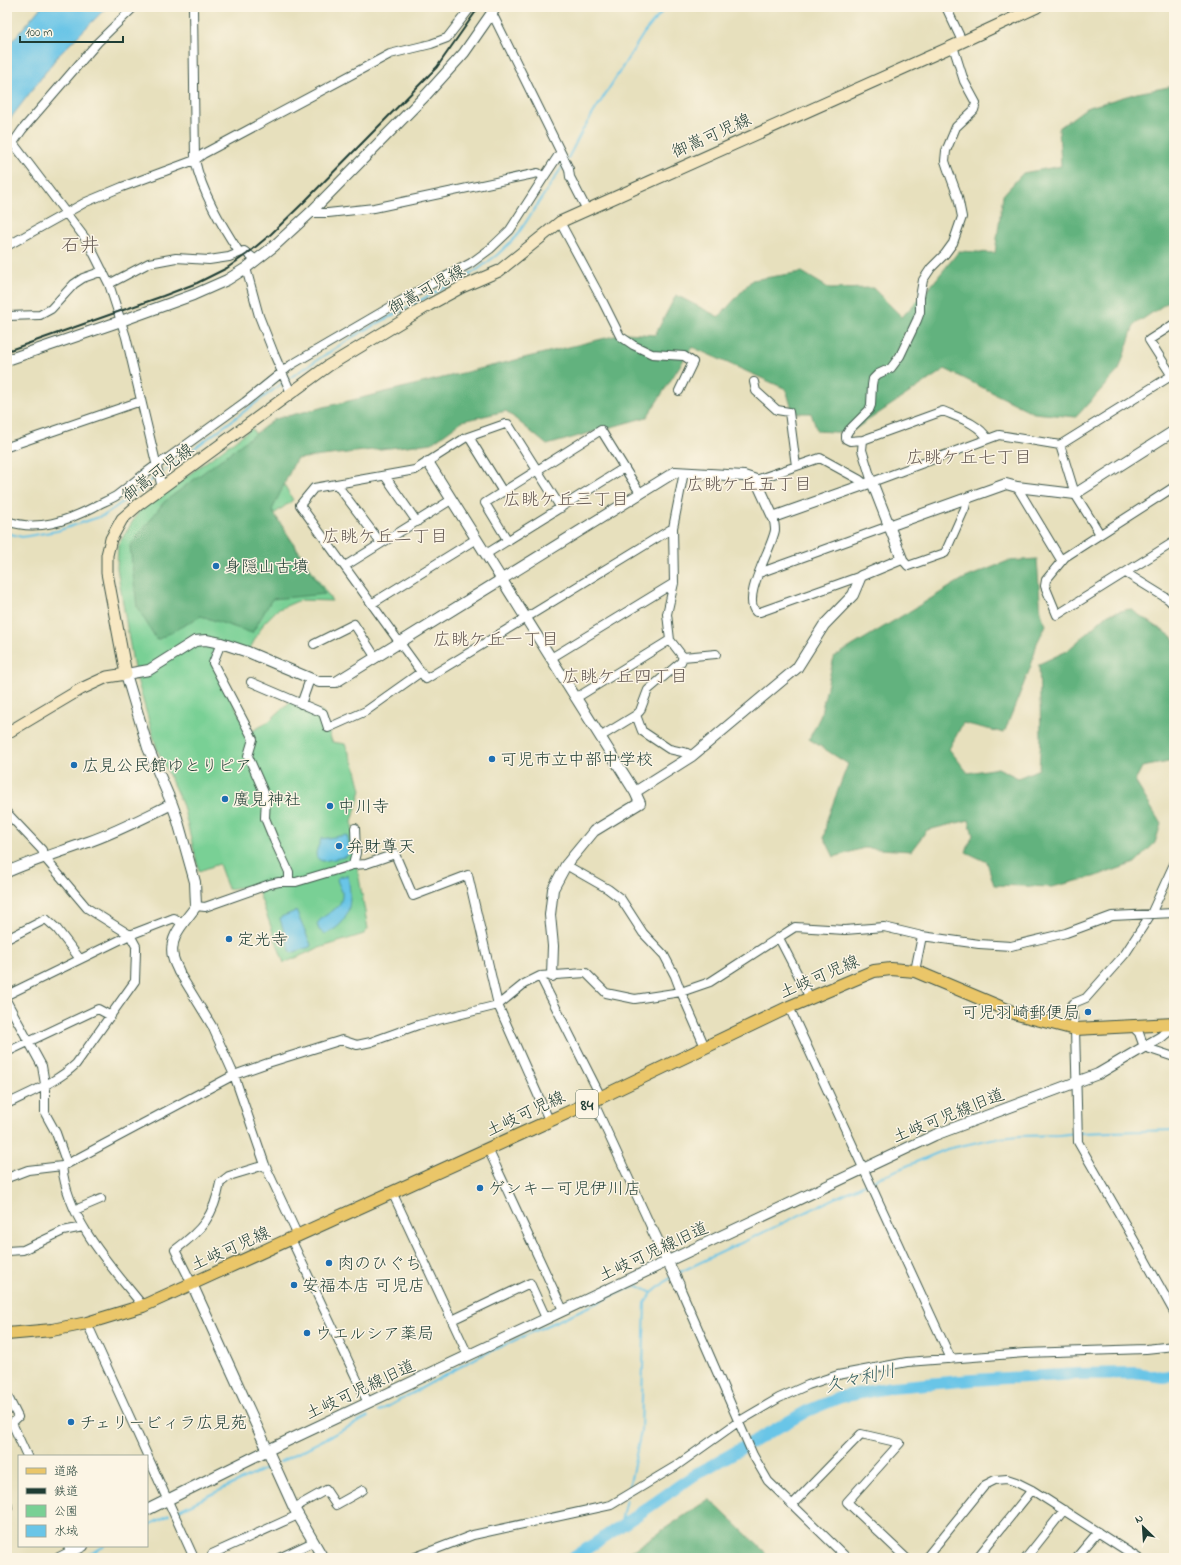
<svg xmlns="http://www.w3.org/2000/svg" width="1181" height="1565" viewBox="0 0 1181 1565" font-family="'Indie Flower','Klee One',sans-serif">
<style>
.green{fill:#79d095;stroke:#4c8664}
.forest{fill:#62b27e;stroke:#407859}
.water{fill:#69c5e7;stroke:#44818e}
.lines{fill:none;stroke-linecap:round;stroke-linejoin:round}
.stream{stroke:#69c5e7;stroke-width:2}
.river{stroke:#69c5e7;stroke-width:12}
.minor-casing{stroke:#3d5549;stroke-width:10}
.tertiary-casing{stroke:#3d5549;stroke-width:12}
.secondary-casing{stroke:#3d5549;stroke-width:13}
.primary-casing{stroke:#3d5549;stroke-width:14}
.minor{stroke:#fff;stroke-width:8}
.tertiary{stroke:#fff;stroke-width:10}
.secondary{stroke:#f7e8c3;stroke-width:11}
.primary{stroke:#eac669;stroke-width:12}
.rail{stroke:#1f3d34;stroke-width:2}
.poi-dot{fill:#1f6fb2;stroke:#fcf5e5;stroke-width:1.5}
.labels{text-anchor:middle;stroke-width:3;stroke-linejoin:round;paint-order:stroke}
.shield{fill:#fcf5e5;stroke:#617469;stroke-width:1}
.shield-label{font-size:16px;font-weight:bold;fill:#1f3d34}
.street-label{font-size:17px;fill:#1f3d34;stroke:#fcf5e5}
.poi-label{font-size:17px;fill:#1f3d34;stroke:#fcf5e5;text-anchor:start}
.neighbourhood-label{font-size:18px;fill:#6a5f58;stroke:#fcf5e5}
.water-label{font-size:18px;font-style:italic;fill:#325f61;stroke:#fcf5e5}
.quarter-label{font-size:19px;fill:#6a5f58;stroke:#fcf5e5}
</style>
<rect width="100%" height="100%" fill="#fcf5e5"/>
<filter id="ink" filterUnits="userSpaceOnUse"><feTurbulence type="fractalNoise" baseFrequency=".025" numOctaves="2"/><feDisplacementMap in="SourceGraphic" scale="8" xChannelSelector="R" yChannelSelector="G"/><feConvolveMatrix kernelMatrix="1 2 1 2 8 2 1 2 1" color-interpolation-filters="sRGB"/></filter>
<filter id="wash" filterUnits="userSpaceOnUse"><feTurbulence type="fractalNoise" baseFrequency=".012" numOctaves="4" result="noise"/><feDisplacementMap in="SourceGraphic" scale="16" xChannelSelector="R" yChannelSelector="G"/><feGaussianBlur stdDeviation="0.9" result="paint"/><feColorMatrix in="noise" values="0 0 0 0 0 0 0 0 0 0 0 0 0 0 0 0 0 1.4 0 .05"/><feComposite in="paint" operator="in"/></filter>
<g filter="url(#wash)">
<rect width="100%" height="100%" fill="#e7e0bd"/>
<!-- green -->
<path class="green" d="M252,428L293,500L274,514L332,601L300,600L277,610L264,623L248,652L221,643L213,663L249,733L268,722L292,700L323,713L332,742L345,744L355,766L361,790L352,822L354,849L368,929L364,934L316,949L284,963L256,885L228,889L219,864L199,871L183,806L157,749L134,669L117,568L118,545L139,511Z"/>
<!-- forest -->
<path class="forest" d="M1174,86V298L1134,325L1119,370L1076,417L1034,413L945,369L849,433L817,431L811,413H793L786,389L692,347L647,417L547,445L506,411L462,421L432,443L296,459L272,510L325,594L272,599L252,633L201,616L157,640L137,607L130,546L164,502L275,419L626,333L655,335L676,295L719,317L752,280L802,272L830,289L873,288L902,317L930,287L959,251L995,253L1003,195L1023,173L1061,166L1059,128L1086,108L1137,93Z
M1037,559L1041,614L1046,625L1037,643L1031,666L1004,733L963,723L949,749L968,773L998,768L1018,778L1039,769L1041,736L1039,664L1067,651L1108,614L1130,609L1174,638V761L1142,767L1135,781L1161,824L1155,843L1135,863L1097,876L1052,887L994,885L987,862L966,852L973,835L969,820L927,830L911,851L864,848L834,857L824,837L827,819L848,764L809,739L820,717L834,657L963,579L1008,561Z
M709,1499L765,1552L769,1558H621Z"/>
<!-- water -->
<path class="water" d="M41,7H107L57,57L7,123V47Z
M347,835L350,849L349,854L345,857L323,861C310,858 319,847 321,839Z
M348,875C352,902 352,923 325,934L319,930L317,924C324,912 344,911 342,892C341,888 338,884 337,879L339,877Z
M296,911L311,945L310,947L291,953L280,919L281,917Z"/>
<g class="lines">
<!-- stream -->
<path class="stream" d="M567,160L582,131L644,33L666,7
M288,379L354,336L477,270L497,255L516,237L564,164
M161,473L284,382
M7,533L22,537L57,531L105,515L157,476
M1079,1133L1174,1130
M871,1181L947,1149L991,1139L1019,1136L1060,1135L1075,1133
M676,1274L867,1183
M378,1412L478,1357L625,1290L638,1286L652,1293L671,1277
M280,1462L368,1417
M628,1493L641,1431L645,1303L652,1293
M179,1510L269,1467
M147,1526L169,1515
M620,1526L626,1499
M81,1558L105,1546"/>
<!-- river -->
<path class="river" d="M573,1558L646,1509L693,1476L807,1411L841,1397L892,1387L973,1380L1078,1374L1135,1373L1163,1377L1174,1375"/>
</g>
</g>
<g filter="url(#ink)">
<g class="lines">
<defs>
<path id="minor" d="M193,7L195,160C202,193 221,224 239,252
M489,7L569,169L570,177L587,210
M946,7L962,41
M953,46L964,81L976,103L974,110L956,127L946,151L945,161L947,167L958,197L962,217L953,243L945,254L931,268L923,280L920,297V312L917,320L900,356L891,368L878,374L873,379L872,385L871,405L869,410L849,430L846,435V439L850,441L863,440L943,411C959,418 978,423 988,439
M13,143L88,242L109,284L126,337L162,488
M7,147L13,143L22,130L98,42L134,7
M310,213H328L374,208L538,173L544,177L560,153
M560,222L602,300L620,336L633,345L652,354L684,356L693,362L679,391
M7,246L86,202L122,187L195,160L203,154L390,54L431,44L447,38L471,7
M246,268L259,316L274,354L291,393
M109,284L149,263L176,258L209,260L229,257L244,251L256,260
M7,316L40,315L51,309L74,284L83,278L103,271
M1174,324L1149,340L1174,379
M754,382L756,391L777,410L789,412L796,466
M469,437L503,492
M863,440L862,450L872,482L999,435L1060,445L1174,374
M1060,445L1075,494L1100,534
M7,447L141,401
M385,476L417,522
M756,480L820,458L860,480L865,484
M337,485L381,543
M1017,487L1061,560
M1174,487L1065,557L1046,580L1045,586L1057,615L1174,542
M561,508L508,424H505L465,438L415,470L314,488L300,505L426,679L673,528L684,472
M773,517C774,521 775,526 775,530C772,549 741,597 756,612H760L861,576
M7,521C37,532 67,521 94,507C101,503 109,500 116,496C134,483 149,468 168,458L245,402L291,365L411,295L471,263L490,249L510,230L544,177
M508,541L485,503L601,430L640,493
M486,554L624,468
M902,559L908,566L945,553L965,508L967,499
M345,566L451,500
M759,573L889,526
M1126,573L1168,599L1174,605
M373,603L476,539
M221,643L213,663L253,739L248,756L266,797L265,818L274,840L289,872V881
M314,644L354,624L376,658
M683,657L716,654
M551,658L674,583
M251,682L323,713L328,728L366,711L421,672
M576,698L670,640
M301,704L310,679
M636,715L642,731L669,749L687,753L692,756
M600,737L636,715L640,711L648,690L681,662L683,657L670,640L667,614L674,583L673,528
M7,813L42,850L44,857L87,908L130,935L136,946V951L135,981L76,1064C57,1082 31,1092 7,1104
M1174,864L1151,914L1125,954L1086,998L1074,1003L1071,1006L1075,1029L1078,1142L1129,1231L1174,1312
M353,865L356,853L355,828
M566,865L608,889L621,899L643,933L664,955L675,976L681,992L705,1047
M196,906L205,907L270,884L279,882H296L353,865L366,864L395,854L413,896L468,875L498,1005L549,1120
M779,938L810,998
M7,939L46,919L57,929L80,959
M915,971L922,936
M179,972L212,1026L234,1075L265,1165L298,1236
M540,976L601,1097
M7,995L130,935L174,918L182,923
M7,1002L42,1066L45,1084V1113L56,1133L67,1164
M789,1007L951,1359
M1133,1027L1139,1033L1144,1047L1174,1057
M7,1052L98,1009L111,1016
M593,1101L652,1229
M488,1149L563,1310
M62,1166C68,1221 110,1265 143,1306
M7,1178L28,1170L62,1166L67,1164L234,1075L268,1063L342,1040L357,1045L371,1042L418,1025L498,1005L524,984L540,976L586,973L606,993L635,999L681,992L710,982L795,927L845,930L884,927L922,936L979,944L1011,946L1066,933L1112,916L1174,913
M392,1192L468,1355
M75,1210L101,1199
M291,1239L368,1403
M7,1251L23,1250L63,1231L83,1227
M192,1284L175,1250C202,1230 214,1216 220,1183L229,1176L265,1165
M679,1285L753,1455L768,1481L847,1558
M452,1320L530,1283L546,1318
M87,1323L194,1558
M7,1395L18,1417L12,1423L27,1456
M7,1502L8,1508L7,1509
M792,1505L861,1434L900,1443L847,1502L906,1558
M294,1508L326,1490L336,1505L363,1490
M68,1546L73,1558
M212,1554L298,1515
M279,1558L313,1542
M413,1558L473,1535L611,1505L676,1466L738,1422L779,1398L808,1385L838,1375L907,1362L1025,1353L1146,1349L1174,1346
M926,1558L985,1485L995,1480L1007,1479L1016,1482L1032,1490L1138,1558
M977,1558L1032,1490
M1026,1558L1064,1510
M1076,1558L1098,1532"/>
<path id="tertiary" d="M7,360L121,321L193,295L227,280L246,268L273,247L310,213L426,95L464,53L496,7
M428,462L635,792L640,803L594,831L566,865L553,889L550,915L553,946L552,976
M889,526L1006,484L1017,487L1075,494L1174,431
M7,872C34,860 61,852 88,842C117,832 145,817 172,804
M179,972C177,967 174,962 173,957C168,936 186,921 196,906L195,882L177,818L172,804L148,748L126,674L149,670L195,641L206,640L221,643L248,652L319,682H336L675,472L744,476L756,480L773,517L872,482L902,559L861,576L853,595L824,625L797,668L692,756L635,792
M652,1229L679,1285
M192,1284L294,1508L323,1558
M147,1510L268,1450L935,1135L1098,1074L1161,1037L1174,1026
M59,1558L83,1546"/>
<path id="secondary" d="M7,733L81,689L107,677L126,674L107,573V555L111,539L122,519L138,505L328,366L429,305L462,287L499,271L560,222L953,46L1037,7"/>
<path id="primary" d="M7,1334L52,1330L87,1323L143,1306L593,1101L789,1007L874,971L891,969L915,971L1017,1014L1075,1029L1174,1024"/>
</defs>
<!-- minor casing -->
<use href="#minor" class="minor-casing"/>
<!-- tertiary casing -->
<use href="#tertiary" class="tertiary-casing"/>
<!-- secondary casing -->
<use href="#secondary" class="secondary-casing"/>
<!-- primary casing -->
<use href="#primary" class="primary-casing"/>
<!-- minor -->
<use href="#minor" class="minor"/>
<!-- tertiary -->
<use href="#tertiary" class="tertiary"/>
<!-- secondary -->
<use href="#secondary" class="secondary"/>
<!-- primary -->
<use href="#primary" class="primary"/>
<!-- rail -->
<path class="rail" d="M7,351L163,296L197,283L227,268L247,254L271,234L304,202L437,67L479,7"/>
</g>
</g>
<!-- markers -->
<g class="poi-dot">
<circle cx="216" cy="566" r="4"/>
<circle cx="492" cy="759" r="4"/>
<circle cx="74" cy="765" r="4"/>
<circle cx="225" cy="799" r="4"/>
<circle cx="330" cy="806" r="4"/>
<circle cx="339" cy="846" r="4"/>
<circle cx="229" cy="939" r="4"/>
<circle cx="1088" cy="1012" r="4"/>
<circle cx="480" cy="1188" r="4"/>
<circle cx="329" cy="1263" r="4"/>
<circle cx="294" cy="1285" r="4"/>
<circle cx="307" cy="1333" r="4"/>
<circle cx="71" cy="1422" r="4"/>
</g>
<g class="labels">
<!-- shield labels -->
<rect class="shield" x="576" y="1090" width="22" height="28" rx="3"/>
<g class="shield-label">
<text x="587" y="1110">84</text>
</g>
<!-- street labels -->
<g class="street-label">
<text transform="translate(711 135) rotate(-24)" y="6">御嵩可児線</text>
<text transform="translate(426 289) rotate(-29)" y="6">御嵩可児線</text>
<text transform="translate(157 472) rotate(-37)" y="6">御嵩可児線</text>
<text transform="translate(819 976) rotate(-23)" y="6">土岐可児線</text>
<text transform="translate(525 1113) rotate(-25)" y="6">土岐可児線</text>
<text transform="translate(948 1115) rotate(-22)" y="6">土岐可児線旧道</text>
<text transform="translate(230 1248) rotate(-24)" y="6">土岐可児線</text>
<text transform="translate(653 1251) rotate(-25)" y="6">土岐可児線旧道</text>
<text transform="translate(360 1389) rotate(-25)" y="6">土岐可児線旧道</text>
</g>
<!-- poi labels -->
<g class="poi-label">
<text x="224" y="572">身隠山古墳</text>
<text x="500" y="765">可児市立中部中学校</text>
<text x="82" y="771">広見公民館ゆとりピア</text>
<text x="233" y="805">廣見神社</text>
<text x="338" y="812">中川寺</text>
<text x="347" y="852">弁財尊天</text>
<text x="237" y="945">定光寺</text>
<text x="1080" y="1018" text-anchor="end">可児羽崎郵便局</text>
<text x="488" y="1194">ゲンキー可児伊川店</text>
<text x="337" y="1269">肉のひぐち</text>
<text x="302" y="1291">安福本店 可児店</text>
<text x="315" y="1339">ウエルシア薬局</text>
<text x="79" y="1428">チェリービィラ広見苑</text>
</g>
<!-- neighbourhood labels -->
<g class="neighbourhood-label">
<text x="969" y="463">広眺ケ丘七丁目</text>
<text x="749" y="490">広眺ケ丘五丁目</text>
<text x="566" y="505">広眺ケ丘三丁目</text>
<text x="385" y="542">広眺ケ丘二丁目</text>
<text x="496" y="645">広眺ケ丘一丁目</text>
<text x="625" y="682">広眺ケ丘四丁目</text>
</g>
<!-- water labels -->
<g class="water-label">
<text transform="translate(860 1378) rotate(-13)" y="6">久々利川</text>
</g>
<!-- quarter labels -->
<g class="quarter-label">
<text x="80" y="251">石井</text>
</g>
</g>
<!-- margin -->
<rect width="1181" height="1565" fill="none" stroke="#fcf5e5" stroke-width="24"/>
<!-- legend -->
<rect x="18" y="1455" width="130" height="92" fill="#fcf5e5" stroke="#a4ab9e"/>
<rect x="26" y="1468" width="20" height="6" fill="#eac669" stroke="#a4ab9e"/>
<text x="54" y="1475" font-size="12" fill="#1f3d34">道路</text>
<rect x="26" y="1488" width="20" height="6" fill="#1f3d34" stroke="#a4ab9e"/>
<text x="54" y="1495" font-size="12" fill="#1f3d34">鉄道</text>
<rect x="26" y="1505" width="20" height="12" fill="#79d095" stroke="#a4ab9e"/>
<text x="54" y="1515" font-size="12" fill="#1f3d34">公園</text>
<rect x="26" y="1525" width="20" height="12" fill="#69c5e7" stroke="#a4ab9e"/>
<text x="54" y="1535" font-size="12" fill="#1f3d34">水域</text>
<!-- north arrow -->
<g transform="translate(1143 1527) rotate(335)" stroke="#fcf5e5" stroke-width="3" paint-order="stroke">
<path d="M0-3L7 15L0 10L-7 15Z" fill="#1f3d34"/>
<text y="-6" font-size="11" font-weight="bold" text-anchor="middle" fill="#1f3d34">N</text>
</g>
<!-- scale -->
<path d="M20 36v6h103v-6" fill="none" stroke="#1f3d34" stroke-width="2"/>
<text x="26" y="36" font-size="12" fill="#1f3d34" stroke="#fcf5e5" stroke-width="3" paint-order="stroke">100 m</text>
</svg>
